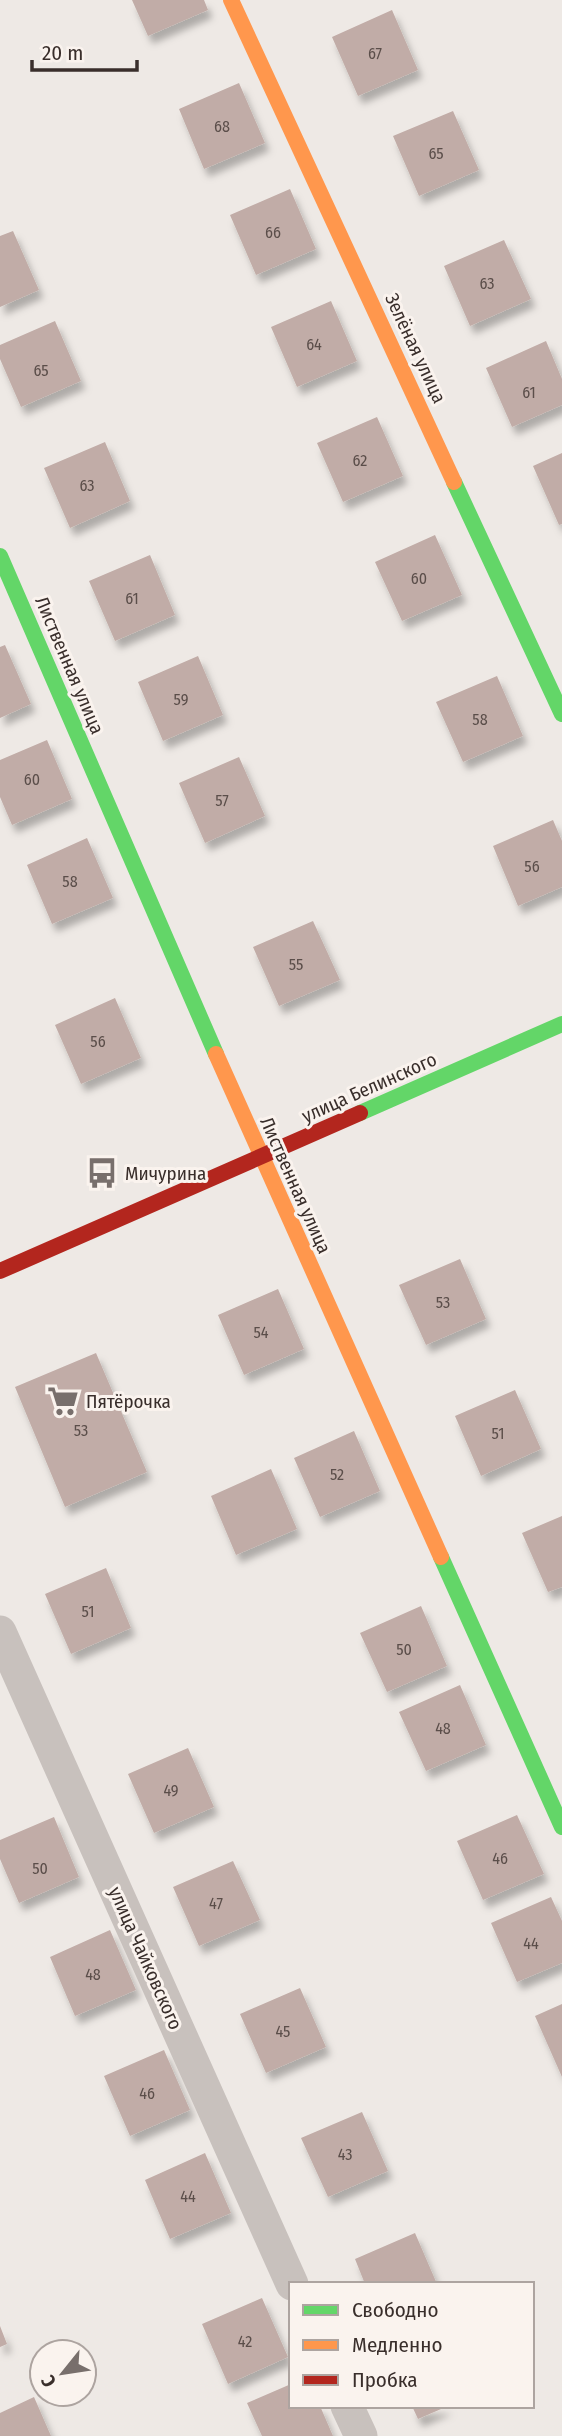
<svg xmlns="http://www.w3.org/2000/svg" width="562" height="2436" viewBox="0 0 562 2436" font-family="'Fira Sans Condensed',sans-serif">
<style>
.building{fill:#c1aca7;filter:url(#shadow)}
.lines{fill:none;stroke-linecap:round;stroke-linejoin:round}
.street{stroke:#c8c1bd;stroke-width:33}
.fast{stroke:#63d668;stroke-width:16}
.slow{stroke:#ff974d;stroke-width:16}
.jam{stroke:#b3261e;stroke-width:16}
.labels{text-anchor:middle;stroke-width:6;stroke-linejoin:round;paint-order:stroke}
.number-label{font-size:16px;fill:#5b4e4a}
.street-label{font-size:19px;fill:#392e2b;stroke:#faf3ee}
.poi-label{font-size:19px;fill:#392e2b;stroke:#faf3ee;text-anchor:start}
</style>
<defs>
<filter id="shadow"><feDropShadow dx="4.5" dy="8" stdDeviation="3.5" flood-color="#0004"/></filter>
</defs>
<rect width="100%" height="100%" fill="#eee9e5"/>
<!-- building -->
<path class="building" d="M132,0H204L208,10L148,36Z
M392,10L418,70L358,96L332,37Z
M239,83L265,143L204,169L179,109Z
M453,111L479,170L419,196L393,136Z
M290,189L316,249L256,275L230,215Z
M13,231L39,290L0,307V236Z
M504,240L531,299L470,326L444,266Z
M331,301L357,361L297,387L271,327Z
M55,321L81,381L21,407L0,359V345Z
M546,341L562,379V405L512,427L486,368Z
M377,417L403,476L343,502L317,443Z
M105,442L130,501L70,528L44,468Z
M562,453V524L559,525L533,466Z
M435,535L462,595L402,621L375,562Z
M150,555L175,615L115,641L89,581Z
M5,645L31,704L0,718V647Z
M198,656L223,715L163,741L138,682Z
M497,676L523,736L463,762L436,702Z
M47,740L72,799L12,825L0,797V760Z
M239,757L265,816L205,843L179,783Z
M553,820L562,841V887L518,906L493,846Z
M87,838L113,898L52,924L27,865Z
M313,921L340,980L279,1006L253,947Z
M115,998L141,1058L81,1084L55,1025Z
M460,1259L486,1319L426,1345L399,1285Z
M278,1289L304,1349L244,1375L218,1315Z
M96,1353L147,1472L65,1507L15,1387Z
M515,1390L541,1449L481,1476L455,1416Z
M354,1431L380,1491L320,1517L294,1458Z
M271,1469L297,1529L236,1555L211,1496Z
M562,1516V1587L548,1592L522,1533Z
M106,1568L131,1628L71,1654L45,1594Z
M421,1606L447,1666L387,1692L360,1633Z
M460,1685L486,1745L426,1771L399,1712Z
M188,1748L214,1807L154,1833L128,1774Z
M517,1815L544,1874L483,1900L457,1841Z
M54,1817L79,1877L19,1903L0,1859V1840Z
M233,1861L260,1920L199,1946L173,1887Z
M551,1897L562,1921V1963L517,1982L491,1923Z
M110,1930L136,1990L75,2016L50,1957Z
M300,1988L326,2047L266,2073L240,2014Z
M562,2004V2077L535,2016Z
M164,2050L190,2110L130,2136L104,2076Z
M362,2112L388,2171L328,2197L301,2138Z
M205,2153L231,2213L170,2239L145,2180Z
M415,2233L437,2284H365L355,2259Z
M262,2298L288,2357L228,2384L202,2324Z
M0,2326L7,2344L0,2347Z
M291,2384V2406H320L333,2436H262L247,2403Z
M34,2397L51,2436H0V2413Z
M412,2406H448L418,2419Z"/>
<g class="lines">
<!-- street -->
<path class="street" d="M0,1632L292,2284
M347,2406L361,2436"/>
<!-- fast -->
<path class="fast" d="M454,482L562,714
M0,556L216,1054
M360,1113L562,1024
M441,1557L562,1827"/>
<!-- slow -->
<path class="slow" d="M231,0L454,482
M216,1054L441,1557"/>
<!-- jam -->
<path class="jam" d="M0,1271L360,1113"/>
</g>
<!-- icons -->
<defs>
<symbol id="bus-bare" viewBox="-9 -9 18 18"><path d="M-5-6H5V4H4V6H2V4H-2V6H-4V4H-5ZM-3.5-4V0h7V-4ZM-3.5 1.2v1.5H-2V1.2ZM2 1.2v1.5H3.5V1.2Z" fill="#786f6c" stroke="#faf3ee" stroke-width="2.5" paint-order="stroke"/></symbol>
<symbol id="supermarket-bare" viewBox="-9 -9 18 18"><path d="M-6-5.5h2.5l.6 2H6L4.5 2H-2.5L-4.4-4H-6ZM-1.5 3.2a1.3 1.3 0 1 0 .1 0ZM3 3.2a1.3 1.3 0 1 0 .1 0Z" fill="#786f6c" stroke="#faf3ee" stroke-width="2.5" paint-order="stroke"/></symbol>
</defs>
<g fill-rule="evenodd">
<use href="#bus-bare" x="80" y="1151" width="44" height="44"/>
<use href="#supermarket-bare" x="41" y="1379" width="44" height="44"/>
</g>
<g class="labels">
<!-- number labels -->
<g class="number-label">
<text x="375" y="59">67</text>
<text x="222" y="132">68</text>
<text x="436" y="159">65</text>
<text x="273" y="238">66</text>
<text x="487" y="289">63</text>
<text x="314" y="350">64</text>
<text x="41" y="376">65</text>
<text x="529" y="398">61</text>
<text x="360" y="466">62</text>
<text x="87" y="491">63</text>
<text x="419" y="584">60</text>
<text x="132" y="604">61</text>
<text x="181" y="705">59</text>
<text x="480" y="725">58</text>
<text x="32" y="785">60</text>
<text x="222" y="806">57</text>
<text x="532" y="872">56</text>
<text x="70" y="887">58</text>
<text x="296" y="970">55</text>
<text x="98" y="1047">56</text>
<text x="443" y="1308">53</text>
<text x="261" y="1338">54</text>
<text x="81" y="1436">53</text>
<text x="498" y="1439">51</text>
<text x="337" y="1480">52</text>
<text x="88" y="1617">51</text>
<text x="404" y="1655">50</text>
<text x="443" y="1734">48</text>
<text x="171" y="1796">49</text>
<text x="500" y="1864">46</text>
<text x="40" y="1874">50</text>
<text x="216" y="1909">47</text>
<text x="531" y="1949">44</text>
<text x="93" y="1980">48</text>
<text x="283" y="2037">45</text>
<text x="147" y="2099">46</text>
<text x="345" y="2160">43</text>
<text x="188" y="2202">44</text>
<text x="245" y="2347">42</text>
</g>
<!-- street labels -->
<g class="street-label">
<text transform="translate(416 348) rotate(65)" y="7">Зелёная улица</text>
<text transform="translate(70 665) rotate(67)" y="7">Лиственная улица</text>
<text transform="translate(369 1087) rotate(-24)" y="7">улица Белинского</text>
<text transform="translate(296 1185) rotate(66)" y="7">Лиственная улица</text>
<text transform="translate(146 1958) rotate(66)" y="7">улица Чайковского</text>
</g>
<!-- poi labels -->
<g class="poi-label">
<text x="125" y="1180">Мичурина</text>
<text x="86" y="1408">Пятёрочка</text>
</g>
</g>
<!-- legend -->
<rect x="289" y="2282" width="245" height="126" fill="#faf3ee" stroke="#ada4a0" stroke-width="2"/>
<rect x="303" y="2305" width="35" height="10" fill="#63d668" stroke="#ada4a0" stroke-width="2"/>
<text x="352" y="2317" font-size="21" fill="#392e2b">Свободно</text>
<rect x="303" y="2340" width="35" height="10" fill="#ff974d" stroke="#ada4a0" stroke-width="2"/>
<text x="352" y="2352" font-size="21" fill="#392e2b">Медленно</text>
<rect x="303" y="2375" width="35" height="10" fill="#b3261e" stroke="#ada4a0" stroke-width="2"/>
<text x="352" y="2387" font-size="21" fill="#392e2b">Пробка</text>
<!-- north arrow -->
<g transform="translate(63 2373) rotate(240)"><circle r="33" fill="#faf3ee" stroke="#ada4a0" stroke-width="2"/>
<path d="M0-5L12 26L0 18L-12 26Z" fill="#786f6c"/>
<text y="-10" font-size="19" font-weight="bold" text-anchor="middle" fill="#392e2b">С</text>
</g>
<!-- scale -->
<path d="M32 60v10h105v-10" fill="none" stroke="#392e2b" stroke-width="3.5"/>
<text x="42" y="60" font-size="21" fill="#392e2b" stroke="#faf3ee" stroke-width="5" paint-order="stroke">20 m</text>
</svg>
